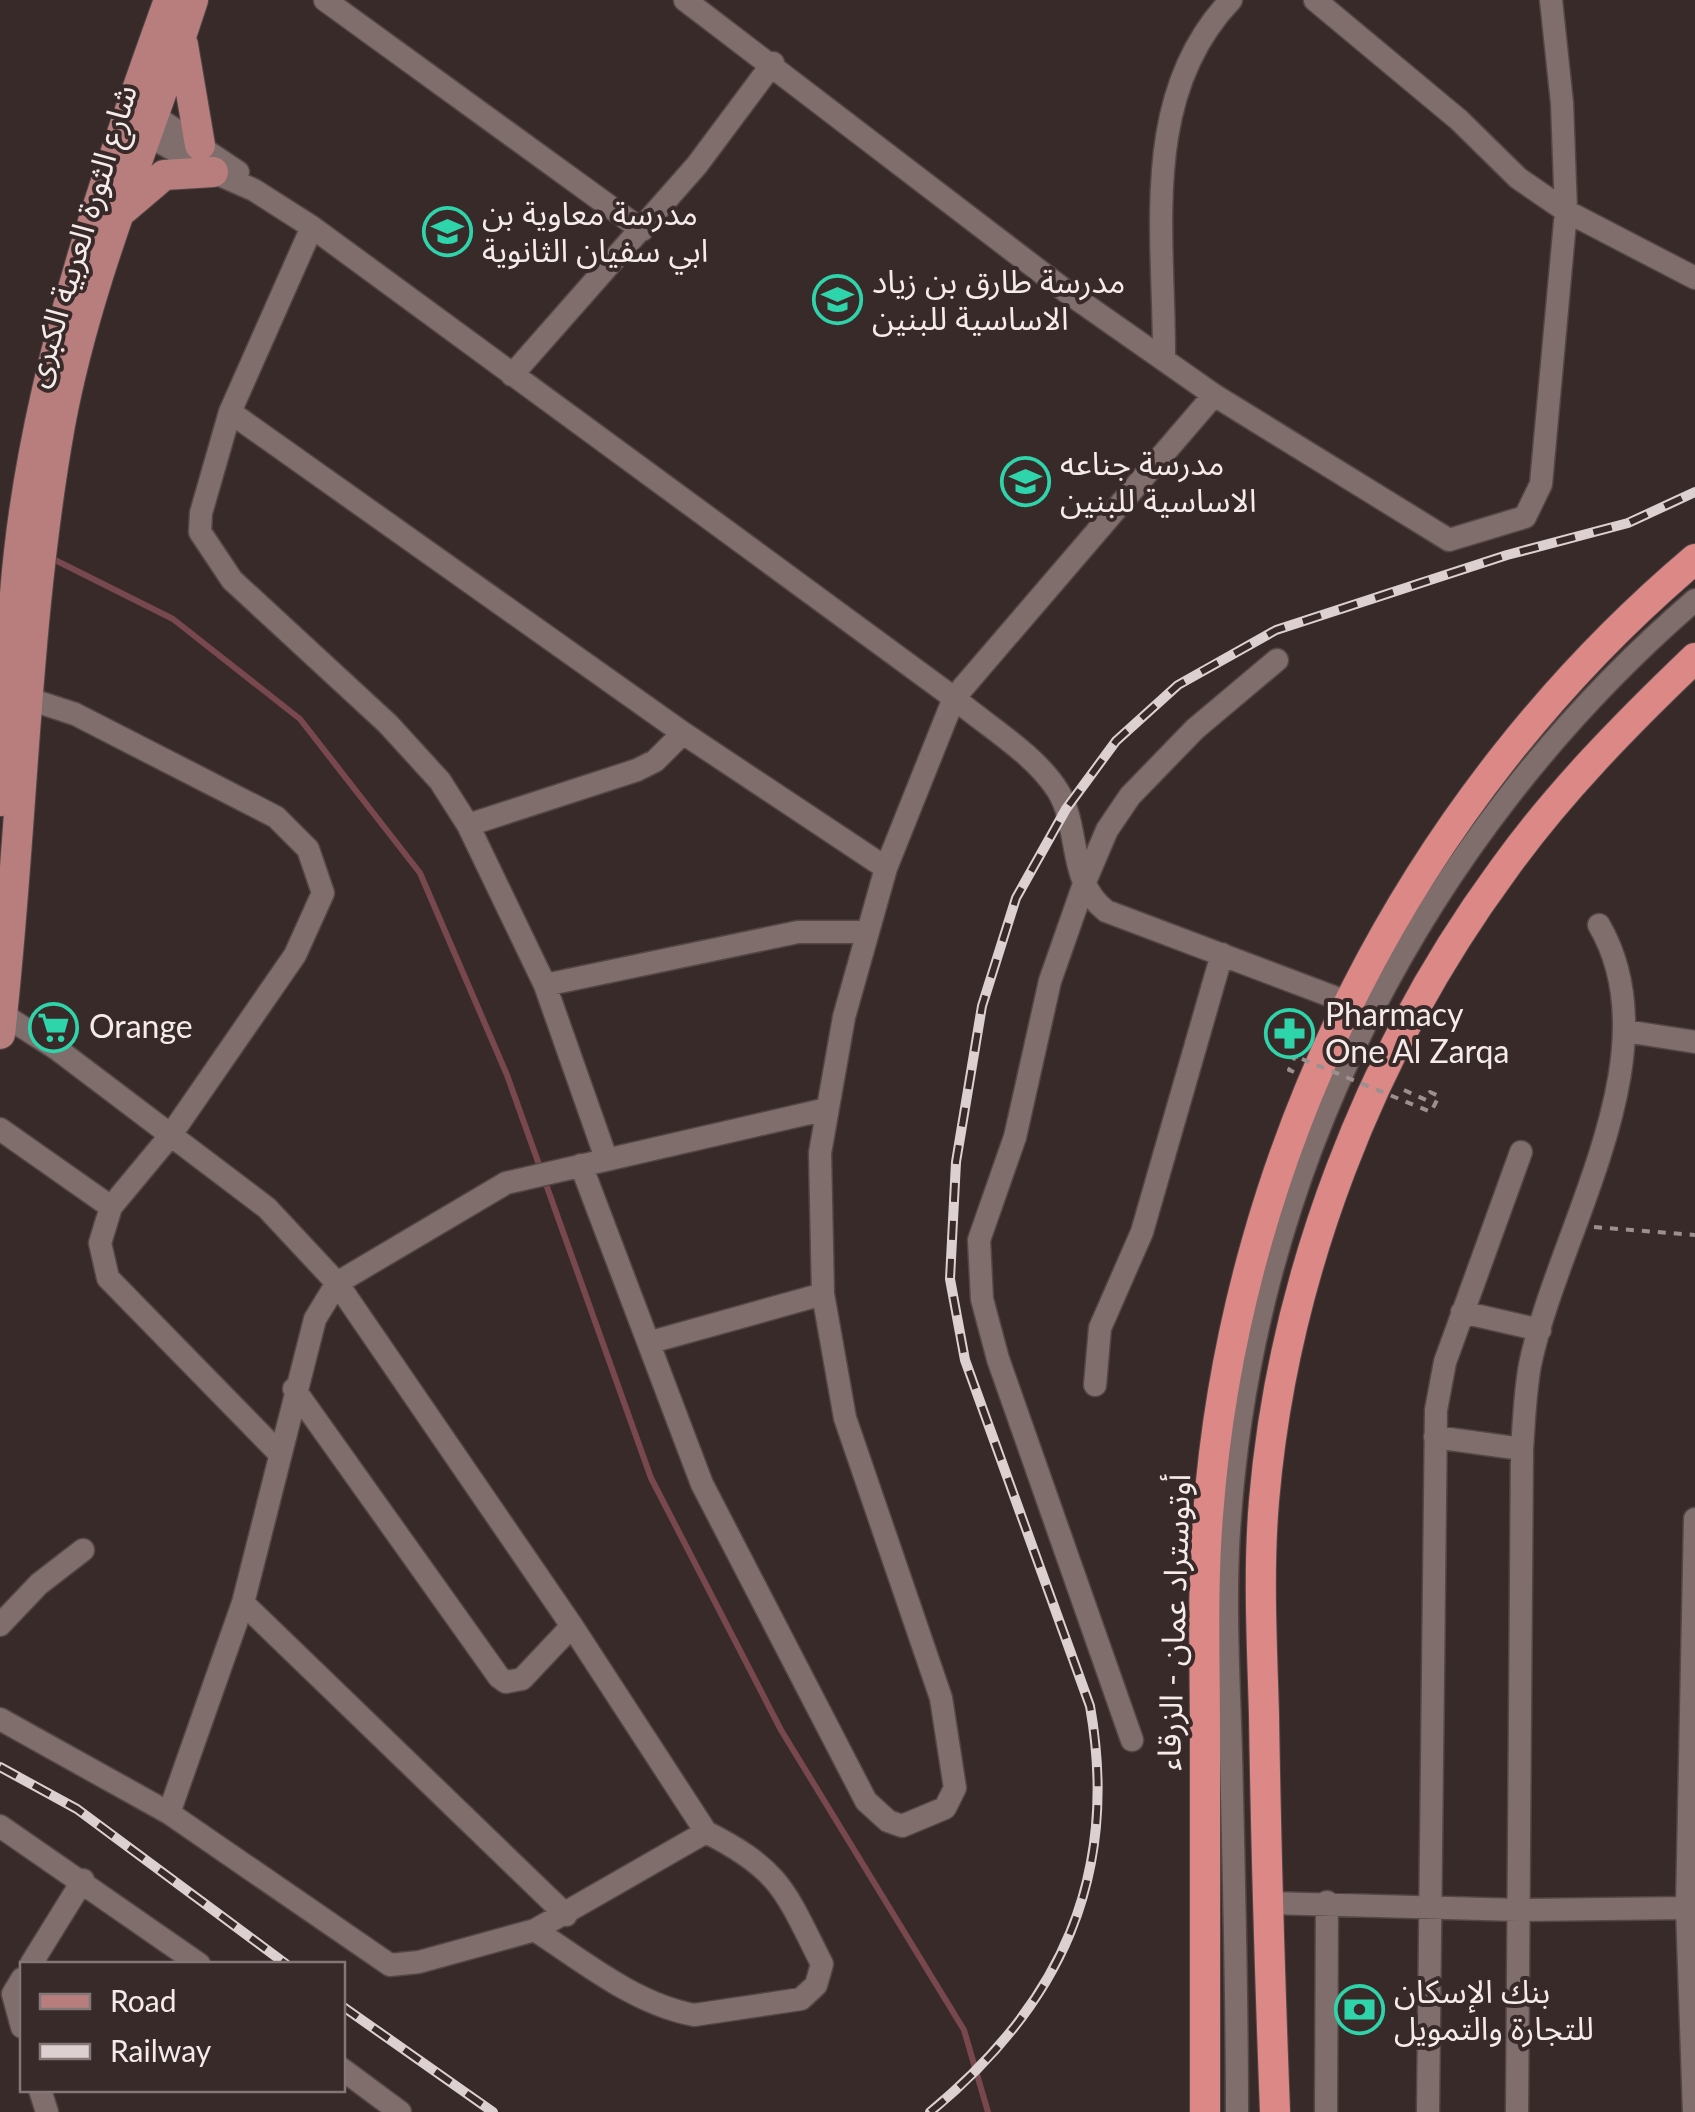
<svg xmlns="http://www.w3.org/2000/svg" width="1695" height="2112" viewBox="0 0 1695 2112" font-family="Lato,'Noto Sans Arabic',sans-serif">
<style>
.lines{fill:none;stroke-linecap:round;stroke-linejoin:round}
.stream{stroke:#78484e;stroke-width:6}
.minor-casing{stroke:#534746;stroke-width:25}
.major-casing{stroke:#534746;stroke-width:32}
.highway-casing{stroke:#534746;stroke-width:32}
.path{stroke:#9c908f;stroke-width:4;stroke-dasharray:8 8;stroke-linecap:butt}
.minor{stroke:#806e6d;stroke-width:22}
.major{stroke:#b77e7d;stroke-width:30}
.highway{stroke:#db8887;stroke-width:30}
.rail-casing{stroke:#dcd1d0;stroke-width:10}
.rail{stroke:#392a2a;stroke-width:6;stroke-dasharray:19;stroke-linecap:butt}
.path-bridge{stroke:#9c908f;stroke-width:4;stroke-dasharray:8 8;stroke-linecap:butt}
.labels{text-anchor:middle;stroke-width:8;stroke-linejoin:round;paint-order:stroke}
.poi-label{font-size:32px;fill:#f5ebea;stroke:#392a2a;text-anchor:start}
.street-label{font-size:32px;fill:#f5ebea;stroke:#392a2a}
</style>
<rect width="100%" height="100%" fill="#392a2a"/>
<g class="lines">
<!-- stream -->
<path class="stream" d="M49,557L173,619L300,719L420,873L507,1075L651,1478L781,1730L964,2030L988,2112"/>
<defs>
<path id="minor" d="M325,0L642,230
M685,0L1067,292L1214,395L1449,540L1525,517L1541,484L1566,211L1562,103L1551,0
M1315,0L1459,120L1518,178L1566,211L1695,278
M140,106L238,172
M133,127L213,172L254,190L312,227L954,698C987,726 1035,754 1058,791C1081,829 1067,881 1106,911L1347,1002
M312,227L230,412L201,513L200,532L232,580L388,724L440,781L468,825L545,985L606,1158
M1164,360C1165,238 1138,97 1231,0
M512,375L697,165L773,63
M230,412L683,733L886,868
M29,699L75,714L276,817L308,849L323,893L295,955L170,1136L111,1207L100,1243L108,1278L279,1453
M468,825L637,770L655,761L683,733
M545,985L798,932H866
M1625,1031L1695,1042
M0,1129L111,1207
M581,1165L702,1484L866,1801L888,1821L902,1826L945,1808L955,1788L941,1698L845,1418L823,1294L820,1153L844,1017L886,868L954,698L1214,395
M1462,1312L1540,1330
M651,1342L823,1294
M1095,1385L1100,1328L1142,1232L1222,954
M294,1389L499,1677L506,1682L522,1679L572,1626
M1435,1437L1522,1449
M243,1603L566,1915
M0,1625L39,1584L83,1550
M0,1719L169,1813L390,1965L419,1962L535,1930L706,1832L572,1626L337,1283L267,1208L57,1049L2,1014
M1132,1740L998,1359L982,1299L979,1240L1015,1137L1050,981L1084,884L1107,830L1130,796L1195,729L1277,660
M169,1813L243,1603L315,1319L337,1283L506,1183L827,1109
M0,1826L199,1964
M1267,1903L1519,1910L1687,1908
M535,1930C584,1962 635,2004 694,2015L801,1999L816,1985L822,1964C785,1891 781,1870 706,1832
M31,1964L83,1880
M22,1979L13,1994L22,2027
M342,2069L400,2112
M40,2090L47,2112
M1237,2112C1237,1993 1234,1874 1231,1755C1229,1687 1225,1617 1228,1548C1246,1182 1418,839 1695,600
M1326,2112L1327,1902
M1428,2112L1436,1410L1445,1362L1521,1152
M1517,2112L1522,1449C1524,1421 1525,1392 1530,1365C1557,1233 1675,1055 1599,925
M1694,2112L1687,1908L1695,1519"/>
<path id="major" d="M183,45L200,145
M124,209L164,175L213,172
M1,801C10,706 10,608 24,513C49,338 109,166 169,0
M0,1034C23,832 24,626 60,425C87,279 148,141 193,0"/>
<path id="highway" d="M1205,2112C1205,1987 1205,1862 1205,1736C1205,1663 1202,1588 1208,1515C1236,1146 1413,798 1695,559
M1275,2112C1270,1980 1266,1848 1264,1715C1262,1644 1258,1572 1264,1501C1283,1277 1370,1051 1503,870C1558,793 1627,723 1695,658"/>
</defs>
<!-- minor casing -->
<use href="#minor" class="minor-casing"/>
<!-- major casing -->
<use href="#major" class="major-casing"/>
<!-- highway casing -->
<use href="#highway" class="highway-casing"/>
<!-- path -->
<path class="path" d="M1294,1072L1289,1070L1295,1056L1300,1058
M1404,1090L1426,1100L1430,1092L1439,1096L1431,1112
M1594,1227L1695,1235"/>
<!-- minor -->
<use href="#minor" class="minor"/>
<!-- major -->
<use href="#major" class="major"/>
<!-- highway -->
<use href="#highway" class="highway"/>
<defs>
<path id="rail" d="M0,1767L77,1809L286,1964
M342,2006L493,2112
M930,2112C1061,2004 1120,1876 1090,1706L965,1360L950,1279L956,1162L982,1006L1016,898L1066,809L1116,741L1178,685L1276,630L1507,555L1628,523L1695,492"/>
</defs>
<!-- rail casing -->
<use href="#rail" class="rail-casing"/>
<!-- rail -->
<use href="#rail" class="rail"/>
<!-- path-bridge -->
<path class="path-bridge" d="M1302,1059L1431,1112"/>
</g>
<!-- icons -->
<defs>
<symbol id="school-ring" viewBox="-11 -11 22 22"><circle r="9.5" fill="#392a2a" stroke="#2ed4aa" stroke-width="1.5"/><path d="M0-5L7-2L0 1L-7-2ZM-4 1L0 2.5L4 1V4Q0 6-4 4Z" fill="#2ed4aa"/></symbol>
<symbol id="supermarket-ring" viewBox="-11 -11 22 22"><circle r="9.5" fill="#392a2a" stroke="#2ed4aa" stroke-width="1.5"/><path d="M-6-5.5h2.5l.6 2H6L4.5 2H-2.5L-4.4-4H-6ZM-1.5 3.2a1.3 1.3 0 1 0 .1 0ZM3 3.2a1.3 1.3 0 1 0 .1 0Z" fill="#2ed4aa"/></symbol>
<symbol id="pharmacy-ring" viewBox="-11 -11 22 22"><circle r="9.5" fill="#392a2a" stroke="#2ed4aa" stroke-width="1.5"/><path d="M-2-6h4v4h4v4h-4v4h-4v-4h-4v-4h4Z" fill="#2ed4aa"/></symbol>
<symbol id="bank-ring" viewBox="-11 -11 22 22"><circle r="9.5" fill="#392a2a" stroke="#2ed4aa" stroke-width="1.5"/><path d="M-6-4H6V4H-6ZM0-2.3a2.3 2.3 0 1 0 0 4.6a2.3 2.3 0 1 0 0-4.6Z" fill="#2ed4aa"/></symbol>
</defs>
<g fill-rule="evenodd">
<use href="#school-ring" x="420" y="204" width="55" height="55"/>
<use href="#school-ring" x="810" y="272" width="55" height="55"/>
<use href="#school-ring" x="998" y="454" width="55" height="55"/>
<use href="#supermarket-ring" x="26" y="1000" width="55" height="55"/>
<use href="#pharmacy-ring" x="1262" y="1006" width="55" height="55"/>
<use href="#bank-ring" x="1332" y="1982" width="55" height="55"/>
</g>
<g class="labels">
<!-- poi labels -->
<g class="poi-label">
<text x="482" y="225">مدرسة معاوية بن<tspan x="482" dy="37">ابي سفيان الثانوية</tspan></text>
<text x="872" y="293">مدرسة طارق بن زياد<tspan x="872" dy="37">الاساسية للبنين</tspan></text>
<text x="1060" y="475">مدرسة جناعه<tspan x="1060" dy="37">الاساسية للبنين</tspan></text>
<text x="1325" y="1026">Pharmacy<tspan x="1325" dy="37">One Al Zarqa</tspan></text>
<text x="89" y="1038">Orange</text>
<text x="1394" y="2003">بنك الإسكان<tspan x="1394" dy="37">للتجارة والتمويل</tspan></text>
</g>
<!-- street labels -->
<g class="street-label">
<text transform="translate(81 236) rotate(-73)" y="11">شارع الثورة العربية الكبرى</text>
<text transform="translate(1174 1622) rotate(-88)" y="11">أوتوستراد عمان - الزرقاء</text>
</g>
</g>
<!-- legend -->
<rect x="20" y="1962" width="325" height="130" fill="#392a2a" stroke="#847777" stroke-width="2.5"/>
<rect x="40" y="1994" width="50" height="15" fill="#b77e7d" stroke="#847777" stroke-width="2.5"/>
<text x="110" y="2012" font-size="30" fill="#f5ebea">Road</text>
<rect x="40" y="2044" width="50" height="15" fill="#dcd1d0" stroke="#847777" stroke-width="2.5"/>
<text x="110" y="2062" font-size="30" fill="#f5ebea">Railway</text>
</svg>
